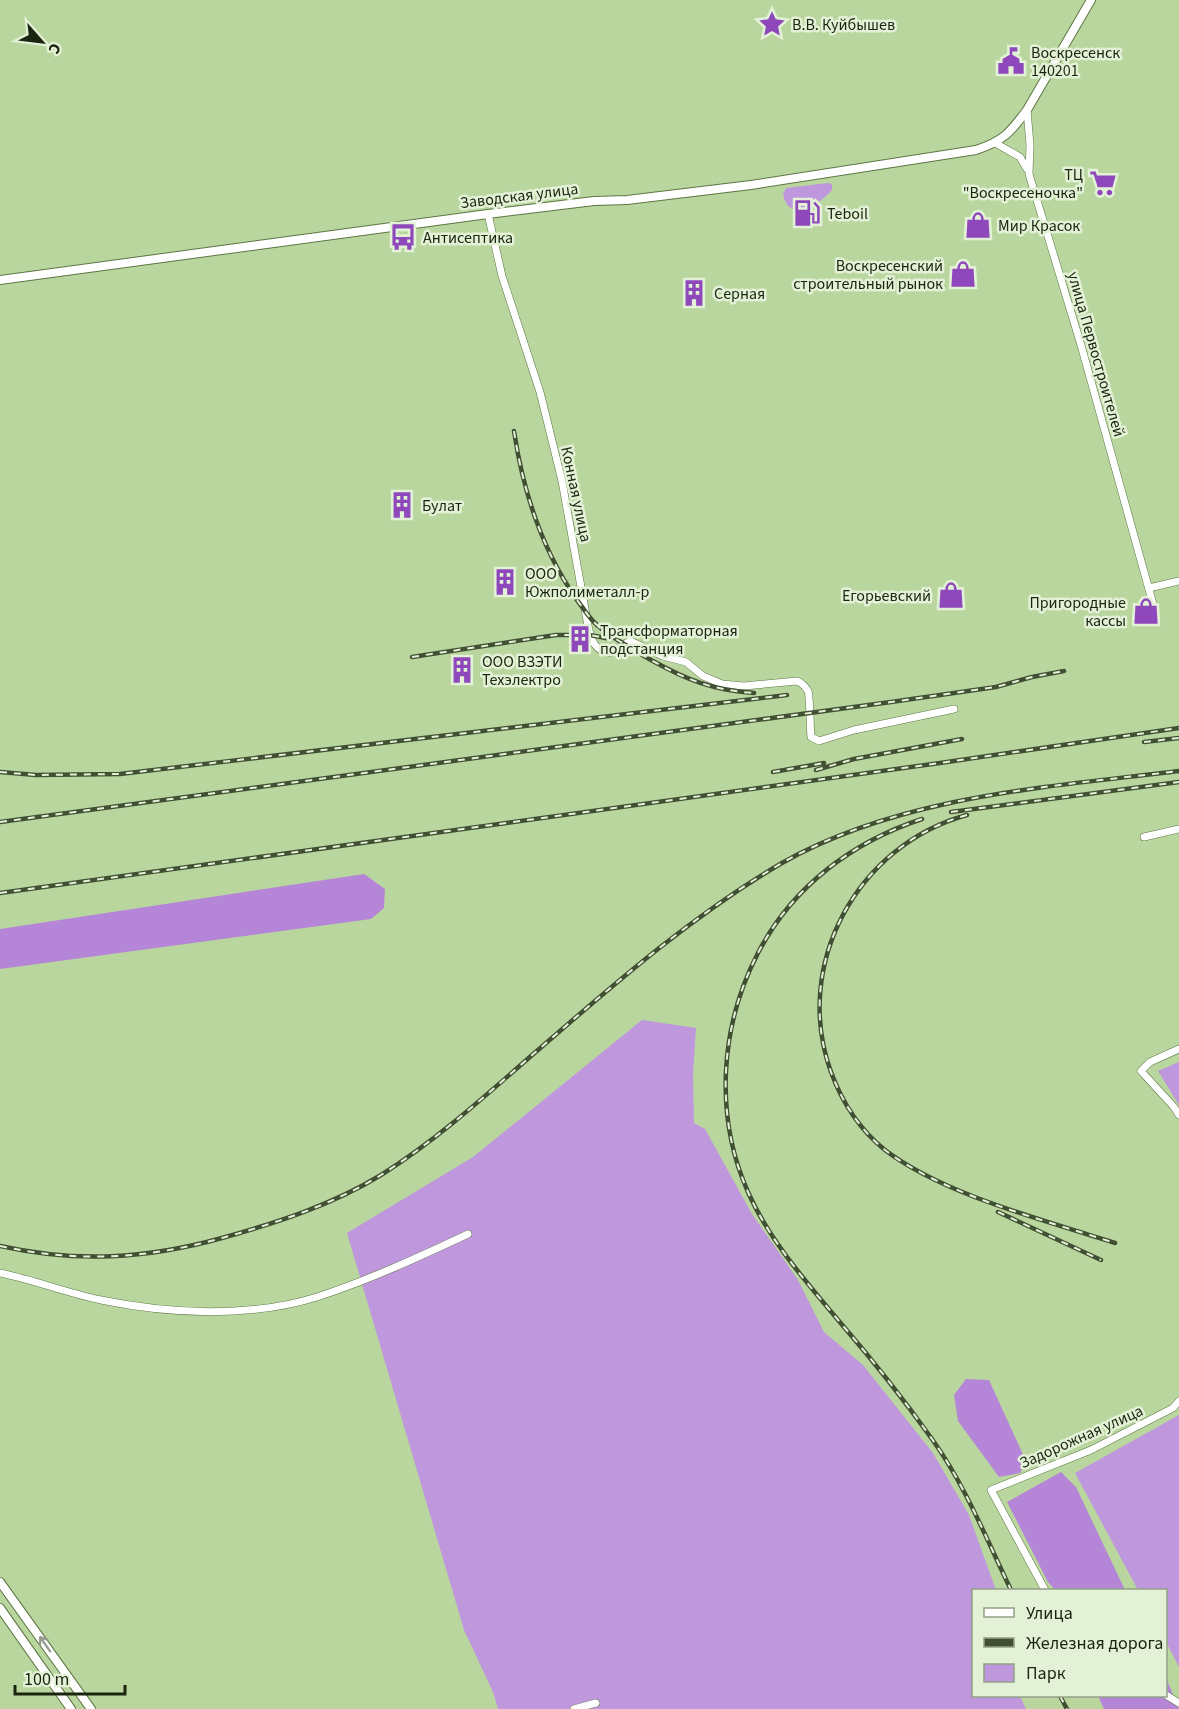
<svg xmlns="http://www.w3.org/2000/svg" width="1179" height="1709" viewBox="0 0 1179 1709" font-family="'Source Sans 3',sans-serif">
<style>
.green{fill:#bf97dd}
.forest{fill:#b585d8}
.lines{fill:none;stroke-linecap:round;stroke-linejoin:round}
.minor-casing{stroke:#5d7643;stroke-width:8}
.tertiary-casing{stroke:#5d7643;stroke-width:10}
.minor{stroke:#fff;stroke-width:7}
.tertiary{stroke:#fff;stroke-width:8}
.rail-casing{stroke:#414f32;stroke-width:4.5}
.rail{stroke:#e3f2d6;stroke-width:2;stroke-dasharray:7;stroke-linecap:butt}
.oneway{stroke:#989c93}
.labels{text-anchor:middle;stroke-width:5;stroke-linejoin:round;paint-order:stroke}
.poi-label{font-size:16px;fill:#1a240f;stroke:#e3f2d6;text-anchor:start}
.street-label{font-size:16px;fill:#1a240f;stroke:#e3f2d6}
</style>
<rect width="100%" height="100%" fill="#bad69f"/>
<!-- green -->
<path class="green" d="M828,183L832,184V190C820,204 789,225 783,194L786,188Z
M642,1020L696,1028L693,1075L694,1123L705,1129L752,1214L798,1280L824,1332L863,1365L933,1453L969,1515L996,1590H974V1696H1020L1026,1709H498L493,1692L464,1630L347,1233L473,1157Z
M1179,1062V1105L1158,1071Z
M1179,1415V1667L1166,1642V1590H1138L1075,1473Z"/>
<!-- forest -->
<path class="forest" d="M364,874L385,889L384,908L371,919L0,969V929Z
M966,1379L989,1380L1026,1461L1020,1473L999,1477L958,1421L954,1395Z
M1061,1472L1076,1487L1125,1590H1055L1048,1582L1007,1502Z
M1166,1678L1179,1709H1104L1098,1696H1166Z"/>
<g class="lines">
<defs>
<path id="minor" d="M1027,110L1030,145L1029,174L1081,345L1153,604
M995,143L1020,157L1027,169
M488,214L502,276L540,392L562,481L588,626C591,640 595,652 611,653L630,641L663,656L686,662L703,676L722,684L744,686L797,681C802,683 805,686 808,691C810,696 810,727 811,737L819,741L854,730L954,709
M1149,588L1179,581
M1144,837L1179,829
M1179,1049L1150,1062L1141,1071L1174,1107L1179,1115
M0,1273C34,1280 67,1293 101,1300C169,1314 250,1318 317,1297C369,1280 419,1257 468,1234
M1045,1590L991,1490L1091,1450L1173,1408L1179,1401
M1166,1695L1179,1703
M574,1709L596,1703"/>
<path id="tertiary" d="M0,280L488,214L594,201L627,200L751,185L976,150C1003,141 1010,133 1027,110L1091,0
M0,1582L91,1709
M0,1608L71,1709"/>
</defs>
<!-- minor casing -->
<use href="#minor" class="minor-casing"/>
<!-- tertiary casing -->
<use href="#tertiary" class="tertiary-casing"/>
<!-- minor -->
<use href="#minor" class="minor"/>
<!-- tertiary -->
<use href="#tertiary" class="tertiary"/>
<defs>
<path id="rail" d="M514,431C523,491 542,550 577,600C584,609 589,618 597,625C613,639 633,649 651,660C687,680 712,690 754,693
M412,657L556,635H590L611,639
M1144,742L1179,738
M816,770L854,759L962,739
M0,772L36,775L120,774L787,695
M773,772L824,763
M951,812L1179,782
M967,815C857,845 792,965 831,1072C842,1102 860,1130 885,1150C944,1195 1044,1220 1115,1243
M922,819C852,842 792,887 758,953C720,1026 714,1116 748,1192C770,1242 809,1285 844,1327C875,1363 904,1400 932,1439C965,1485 987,1540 1011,1590
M0,822L891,702L996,687L1032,677L1064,671
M0,893L947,762L1179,728
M998,1212L1101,1260
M0,1246C77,1263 146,1259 222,1238C276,1223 332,1205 381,1175C435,1141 483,1098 531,1056C611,987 691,916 782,863C900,796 1048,787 1179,771
M1060,1696L1067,1709"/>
</defs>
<!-- rail casing -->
<use href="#rail" class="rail-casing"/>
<!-- rail -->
<use href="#rail" class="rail"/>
</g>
<!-- one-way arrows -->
<defs><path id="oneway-shaft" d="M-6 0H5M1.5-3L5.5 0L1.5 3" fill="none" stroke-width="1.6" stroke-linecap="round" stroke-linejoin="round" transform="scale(1.5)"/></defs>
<use class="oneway" href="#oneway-shaft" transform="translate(45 1644) rotate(-125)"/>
<!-- icons -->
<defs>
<symbol id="sight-bare" viewBox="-9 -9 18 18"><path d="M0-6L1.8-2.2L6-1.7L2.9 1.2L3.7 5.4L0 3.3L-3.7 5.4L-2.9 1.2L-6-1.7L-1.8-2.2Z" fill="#8e48bb" stroke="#e3f2d6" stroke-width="2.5" paint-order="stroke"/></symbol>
<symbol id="civic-bare" viewBox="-9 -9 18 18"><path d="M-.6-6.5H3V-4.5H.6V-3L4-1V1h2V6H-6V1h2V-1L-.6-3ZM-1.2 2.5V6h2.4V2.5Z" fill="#8e48bb" stroke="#e3f2d6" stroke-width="2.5" paint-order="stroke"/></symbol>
<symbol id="supermarket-bare" viewBox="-9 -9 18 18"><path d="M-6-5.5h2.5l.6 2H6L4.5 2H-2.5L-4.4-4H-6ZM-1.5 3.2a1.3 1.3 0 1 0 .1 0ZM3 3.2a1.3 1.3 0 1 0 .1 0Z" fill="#8e48bb" stroke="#e3f2d6" stroke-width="2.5" paint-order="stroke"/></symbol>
<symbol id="fuel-bare" viewBox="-9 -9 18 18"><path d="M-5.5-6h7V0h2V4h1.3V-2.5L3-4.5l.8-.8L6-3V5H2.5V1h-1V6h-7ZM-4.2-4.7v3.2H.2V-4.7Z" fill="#8e48bb" stroke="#e3f2d6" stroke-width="2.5" paint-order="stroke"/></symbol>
<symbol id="shop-bare" viewBox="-9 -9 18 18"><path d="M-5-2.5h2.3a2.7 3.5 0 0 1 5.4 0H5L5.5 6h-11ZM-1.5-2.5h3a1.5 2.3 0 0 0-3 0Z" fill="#8e48bb" stroke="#e3f2d6" stroke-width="2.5" paint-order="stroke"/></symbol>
<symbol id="bus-bare" viewBox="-9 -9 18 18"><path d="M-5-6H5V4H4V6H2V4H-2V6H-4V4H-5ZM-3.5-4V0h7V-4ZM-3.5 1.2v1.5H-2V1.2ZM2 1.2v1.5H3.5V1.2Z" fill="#8e48bb" stroke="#e3f2d6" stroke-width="2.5" paint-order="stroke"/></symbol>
<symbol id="building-bare" viewBox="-9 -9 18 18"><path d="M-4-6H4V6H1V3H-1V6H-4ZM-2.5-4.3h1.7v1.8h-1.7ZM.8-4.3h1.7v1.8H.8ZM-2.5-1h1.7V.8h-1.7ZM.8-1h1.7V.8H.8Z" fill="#8e48bb" stroke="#e3f2d6" stroke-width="2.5" paint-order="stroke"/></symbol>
</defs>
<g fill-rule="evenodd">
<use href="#sight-bare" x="753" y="5" width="38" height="38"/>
<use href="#civic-bare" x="992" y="42" width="38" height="38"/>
<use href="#supermarket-bare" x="1084" y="164" width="38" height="38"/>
<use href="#fuel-bare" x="788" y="194" width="38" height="38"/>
<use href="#shop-bare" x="959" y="206" width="38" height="38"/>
<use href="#bus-bare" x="384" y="218" width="38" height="38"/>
<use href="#shop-bare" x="944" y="255" width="38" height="38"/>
<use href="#building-bare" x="675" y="274" width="38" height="38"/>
<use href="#building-bare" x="383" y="486" width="38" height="38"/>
<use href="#building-bare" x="486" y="563" width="38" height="38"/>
<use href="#shop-bare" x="932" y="576" width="38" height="38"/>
<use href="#shop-bare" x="1127" y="592" width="38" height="38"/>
<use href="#building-bare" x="561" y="620" width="38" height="38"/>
<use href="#building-bare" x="443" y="651" width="38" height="38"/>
</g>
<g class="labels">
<!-- poi labels -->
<g class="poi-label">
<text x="792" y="30">В.В. Куйбышев</text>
<text x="1031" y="58">Воскресенск<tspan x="1031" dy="18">140201</tspan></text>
<text x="1083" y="180" text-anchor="end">ТЦ<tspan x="1083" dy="18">"Воскресеночка"</tspan></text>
<text x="827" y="219">Teboil</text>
<text x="998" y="231">Мир Красок</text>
<text x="423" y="243">Антисептика</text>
<text x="943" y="271" text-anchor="end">Воскресенский<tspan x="943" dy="18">строительный рынок</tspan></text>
<text x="714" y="299">Серная</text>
<text x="422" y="511">Булат</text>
<text x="525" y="579">ООО<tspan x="525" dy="18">Южполиметалл-р</tspan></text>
<text x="931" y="601" text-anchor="end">Егорьевский</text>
<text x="1126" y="608" text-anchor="end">Пригородные<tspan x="1126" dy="18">кассы</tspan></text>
<text x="600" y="636">Трансформаторная<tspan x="600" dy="18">подстанция</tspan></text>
<text x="482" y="667">ООО ВЗЭТИ<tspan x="482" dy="18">Техэлектро</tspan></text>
</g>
<!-- street labels -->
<g class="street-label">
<text transform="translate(519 195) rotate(-7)" y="6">Заводская улица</text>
<text transform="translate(1097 354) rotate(74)" y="6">улица Первостроителей</text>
<text transform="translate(577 494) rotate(78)" y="6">Конная улица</text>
<text transform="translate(1081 1436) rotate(-24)" y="6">Задорожная улица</text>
</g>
</g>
<!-- legend -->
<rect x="972" y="1589" width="195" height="108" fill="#e3f2d6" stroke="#93a086" stroke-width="1.5"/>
<rect x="984" y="1608" width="30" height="9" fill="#ffffff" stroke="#93a086" stroke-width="1.5"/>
<text x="1026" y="1619" font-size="18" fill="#1a240f">Улица</text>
<rect x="984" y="1638" width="30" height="9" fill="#414f32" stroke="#93a086" stroke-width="1.5"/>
<text x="1026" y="1649" font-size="18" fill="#1a240f">Железная дорога</text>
<rect x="984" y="1664" width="30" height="18" fill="#bf97dd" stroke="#93a086" stroke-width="1.5"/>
<text x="1026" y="1679" font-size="18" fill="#1a240f">Парк</text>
<!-- north arrow -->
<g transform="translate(42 42) rotate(118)" stroke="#e3f2d6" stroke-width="4.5" paint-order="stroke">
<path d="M0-4.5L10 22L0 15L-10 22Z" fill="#1a240f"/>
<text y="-9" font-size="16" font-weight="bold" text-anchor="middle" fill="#1a240f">С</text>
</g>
<!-- scale -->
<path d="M15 1685v9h110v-9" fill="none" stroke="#1a240f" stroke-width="3"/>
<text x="24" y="1685" font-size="18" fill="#1a240f" stroke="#e3f2d6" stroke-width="4.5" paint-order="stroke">100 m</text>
</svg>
